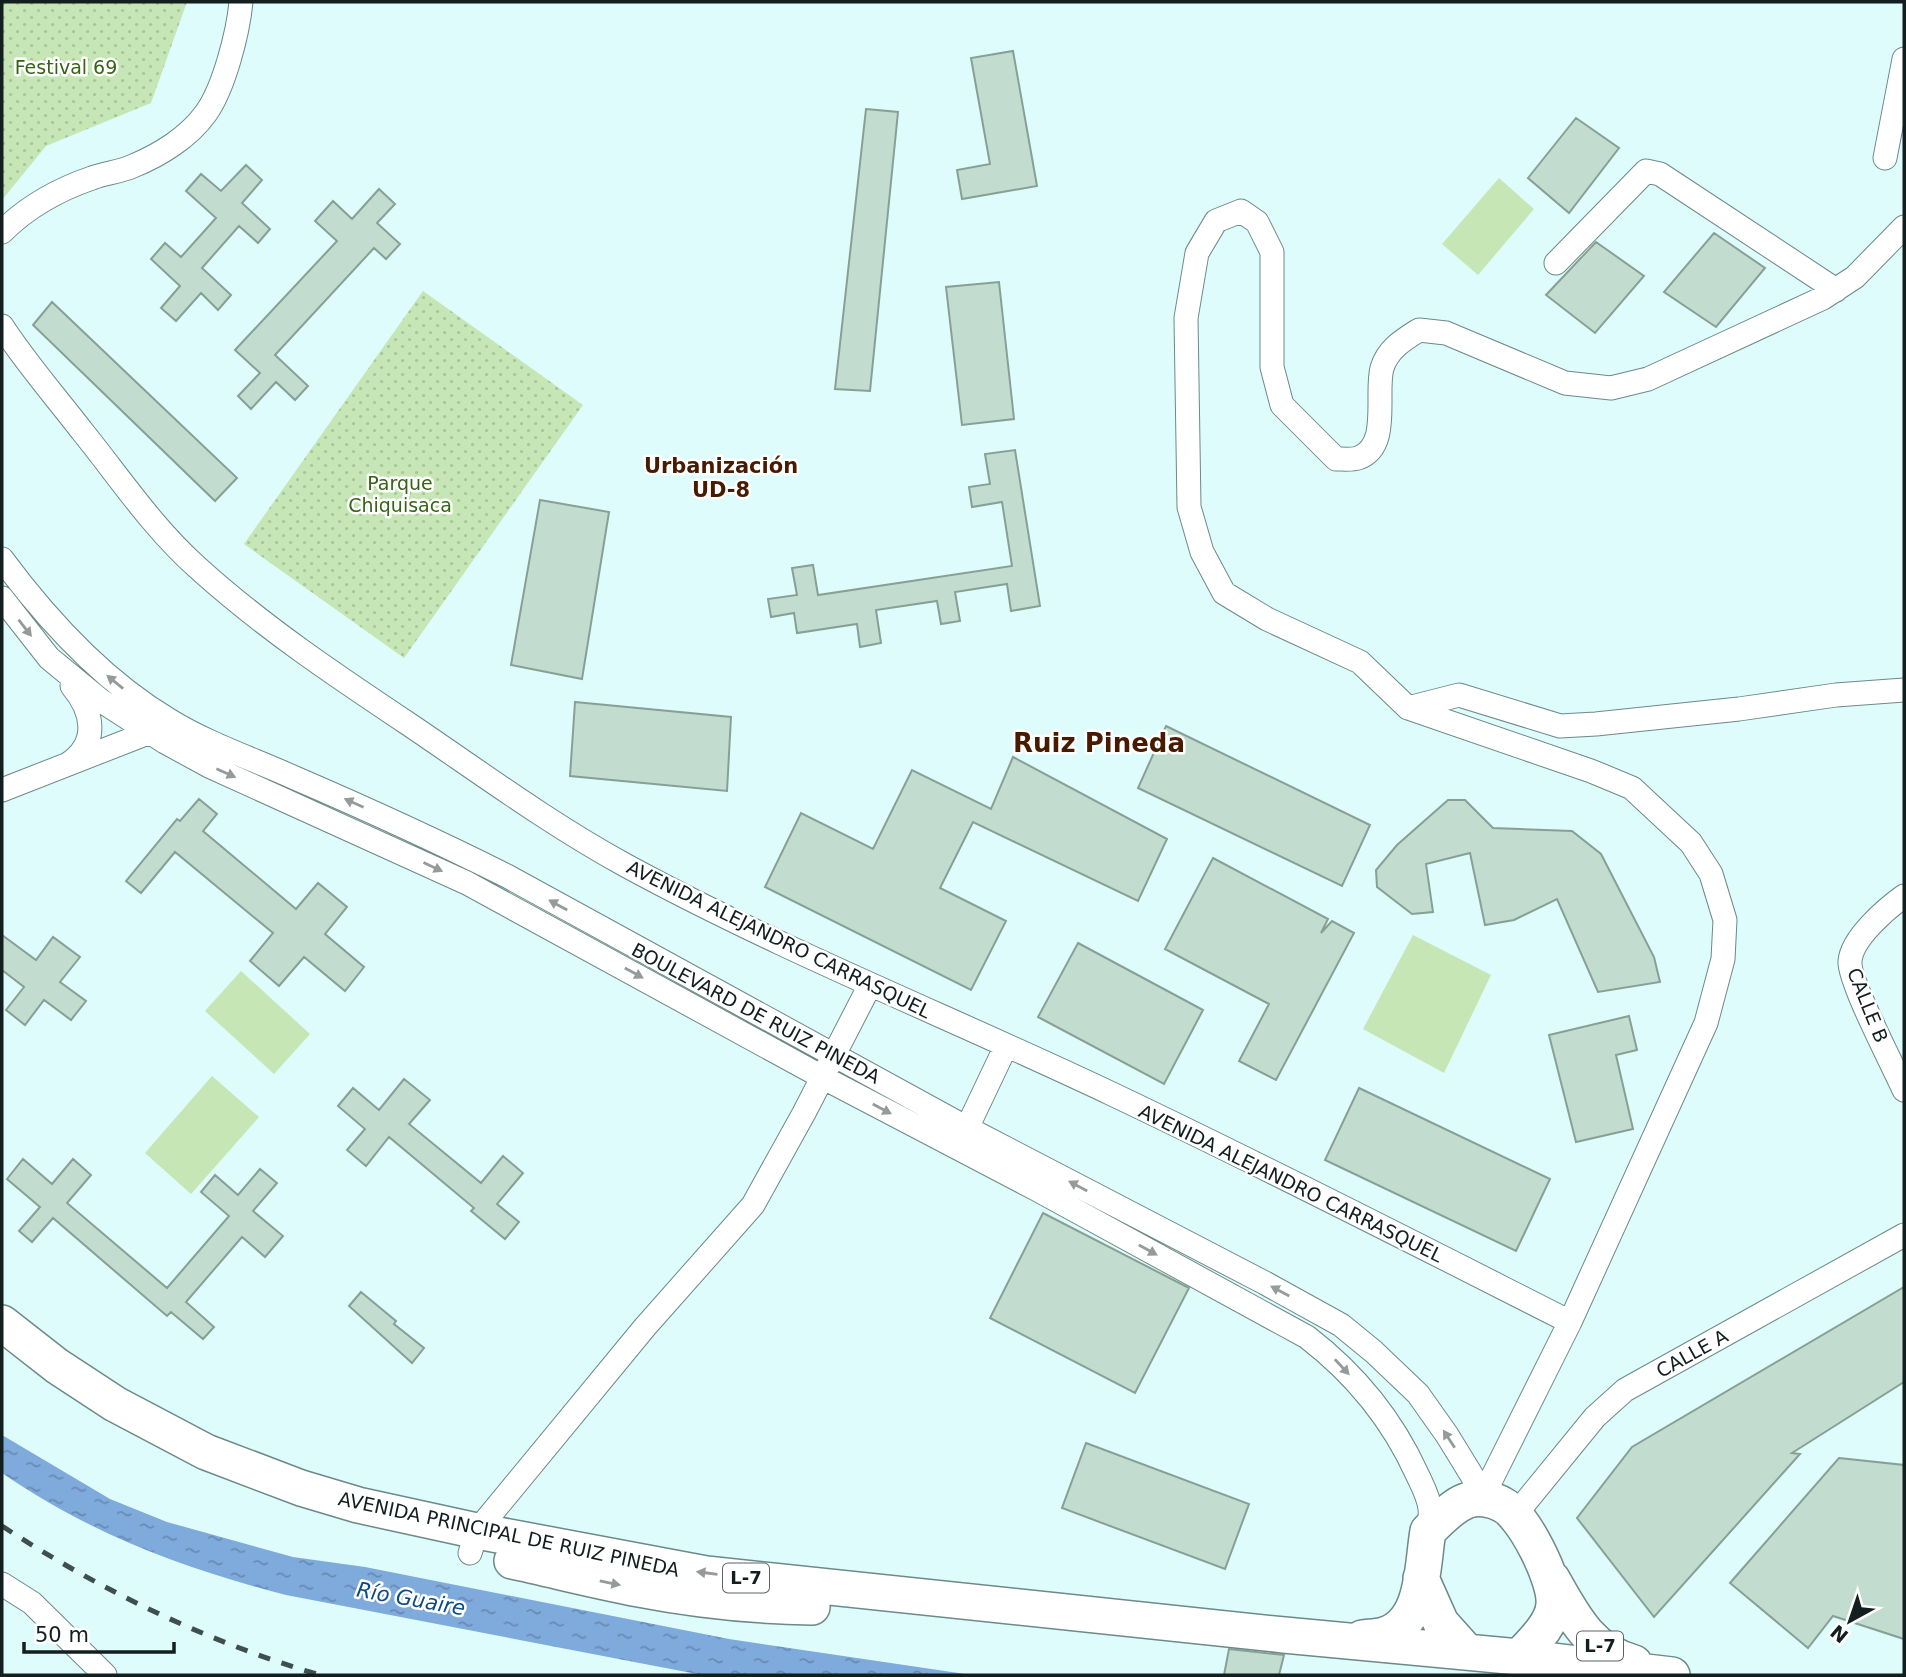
<svg xmlns="http://www.w3.org/2000/svg" width="1906" height="1677" viewBox="0 0 1906 1677" font-family="'DejaVu Sans',sans-serif">
<style>
.grass{fill:#c6e6b6}
.park{fill:url(#park-dots)}
.water{fill:url(#water-ripples)}
.building{fill:#c2dccf;stroke:#88a094;stroke-width:2}
.lines{fill:none;stroke-linecap:round;stroke-linejoin:round}
.minor-casing{stroke:#6d8988;stroke-width:25}
.primary-casing{stroke:#6d8988;stroke-width:38}
.minor{stroke:#fff;stroke-width:23}
.primary{stroke:#fff;stroke-width:35}
.rail{stroke:#3f4e4e;stroke-width:5;stroke-dasharray:12 12;stroke-linecap:butt}
.oneway{fill:#959a9a}
.labels{text-anchor:middle;stroke-width:5;stroke-linejoin:round;paint-order:stroke}
.shield{fill:#fff;stroke:#5a6262;stroke-width:2}
.shield-label{font-size:18px;font-weight:bold;fill:#131e1e}
.park-label{font-size:19px;fill:#366315;stroke:#fff}
.street-label{font-size:19px;fill:#131e1e;stroke:#fff}
.neighbourhood-label{font-size:21px;font-weight:bold;fill:#481a00;stroke:#fff}
.water-label{font-size:21px;font-style:italic;fill:#0b4a87;stroke:#fff}
.district-label{font-size:26px;font-weight:bold;fill:#481a00;stroke:#fff}
</style>
<defs>
<pattern id="park-dots" width="8" height="8" patternUnits="userSpaceOnUse" patternTransform="scale(1.75)"><rect width="8" height="8" fill="#c6e6b6"/><path d="M2 2h.1M6 6h.1" fill="none" stroke="#a9c59c" stroke-width="1.8" stroke-linecap="round"/></pattern>
<pattern id="water-ripples" width="26" height="14" patternUnits="userSpaceOnUse" patternTransform="scale(1.75)"><rect width="26" height="14" fill="#7faadc"/><path d="M2 4q2-2 4 0t4 0M15 11q2-2 4 0t4 0" fill="none" stroke="#678ab2"/></pattern>
</defs>
<rect width="100%" height="100%" fill="#ddfcfb"/>
<!-- grass -->
<path class="grass" d="M1499,178L1534,209L1478,275L1442,244Z
M1413,935L1491,975L1444,1073L1363,1029Z
M241,971L310,1034L274,1074L205,1011Z
M212,1076L259,1117L191,1194L145,1153Z"/>
<!-- park -->
<path class="park" d="M2,2H187L151,103L46,146L2,200Z
M423,291L583,405L404,658L244,544Z"/>
<!-- water -->
<path class="water" d="M2,1435L110,1499L167,1522L293,1557L365,1567L729,1639L972,1675H702L286,1595C182,1568 91,1534 2,1473Z"/>
<!-- building -->
<path class="building" d="M1013,51L1037,186L962,199L957,170L990,164L971,58Z
M866,109L898,112L870,391L835,389Z
M1576,118L1619,148L1569,213L1528,178Z
M246,165L262,180L242,203L270,229L258,243L239,226L202,268L231,295L218,310L201,293L176,321L161,308L180,286L151,259L165,243L181,257L216,218L186,191L201,174L221,191Z
M379,189L395,204L377,223L400,244L386,259L374,248L275,355L308,386L295,400L276,382L251,409L238,396L260,373L235,350L337,241L315,221L333,201L352,219Z
M1714,233L1765,268L1716,327L1664,292Z
M1596,242L1644,276L1595,333L1546,295Z
M999,282L1014,419L962,425L946,287Z
M52,302L237,478L215,501L33,325Z
M1015,450L1040,606L1011,611L1007,584L955,592L960,621L941,624L937,601L876,610L881,643L860,647L857,624L797,633L794,613L771,617L768,599L797,595L792,568L813,565L818,595L1012,566L1002,502L972,507L969,487L990,484L985,454Z
M540,500L609,512L582,679L511,665Z
M575,702L731,717L727,791L570,776Z
M1166,726L1370,825L1342,886L1138,788Z
M1013,757L1167,839L1138,901L973,822L940,888L1006,921L971,990L765,887L801,813L873,849L912,770L991,809Z
M199,799L217,814L203,831L296,909L318,883L347,907L325,934L364,967L345,991L304,957L279,986L250,961L273,933L175,852L141,893L126,881L177,819L180,821Z
M1448,800H1465L1493,828L1572,831L1601,854L1654,957L1660,982L1598,992L1557,899L1514,920L1485,925L1470,853L1426,864L1433,912L1412,914L1377,887L1376,870L1397,845Z
M1213,858L1328,919L1321,933L1332,921L1354,933L1276,1080L1239,1061L1269,1004L1165,949Z
M2,935L36,960L53,937L80,957L60,982L86,1001L71,1020L44,1000L25,1025L6,1010L24,987L2,970Z
M1078,943L1203,1010L1164,1084L1038,1017Z
M1629,1016L1637,1050L1616,1055L1633,1129L1576,1142L1549,1035Z
M404,1079L430,1100L409,1124L481,1183L503,1156L523,1173L497,1204L519,1222L505,1239L471,1211L474,1208L389,1137L366,1166L347,1150L365,1129L338,1106L353,1088L379,1110Z
M1359,1088L1550,1179L1516,1251L1325,1160Z
M23,1159L52,1184L73,1159L91,1175L67,1203L167,1288L229,1216L201,1192L215,1175L238,1195L260,1169L277,1183L253,1211L283,1236L265,1257L242,1237L186,1302L214,1327L203,1339L171,1312L167,1316L53,1218L32,1242L19,1231L40,1207L7,1179Z
M1043,1213L1189,1288L1135,1393L990,1318Z
M1904,1287V1382L1792,1453L1800,1454L1654,1617L1577,1518L1632,1447Z
M361,1292L396,1321L394,1324L424,1348L412,1363L349,1306Z
M1086,1443L1249,1504L1225,1569L1062,1508Z
M1839,1458L1904,1465V1639L1833,1616L1808,1648L1730,1583Z
M1229,1649L1284,1655L1279,1675H1224Z"/>
<g class="lines">
<defs>
<path id="minor" d="M1885,158L1904,59
M2,232C28,206 57,190 92,178C105,173 120,172 133,166C160,155 189,137 206,113C224,88 238,33 241,2
M1556,263L1646,171L1660,174L1836,290
M2,326C26,363 55,396 82,431C120,478 152,527 198,568C263,627 338,677 410,725C481,773 550,824 625,865C783,951 950,1017 1112,1094C1266,1167 1418,1245 1570,1322
M2,559C48,621 102,680 169,720C208,744 253,759 295,778C367,809 437,841 507,876L967,1128L1265,1283L1341,1325L1374,1352L1418,1394L1447,1435L1474,1479L1482,1498
M2,598L49,658L100,700L165,742L209,766L467,883L822,1077L1036,1189L1307,1337C1355,1374 1392,1419 1417,1474C1422,1485 1429,1497 1430,1509C1431,1516 1429,1524 1428,1531
M1408,708L1459,695L1560,726L1596,724L1739,709L1836,695L1904,690
M68,764C100,743 93,711 72,686
M2,790L158,729
M1904,896C1886,909 1852,938 1850,961C1848,980 1894,1067 1904,1090
M967,1128L1006,1046
M1482,1498L1570,1322L1706,1023L1723,959L1725,920L1711,874L1691,843L1632,788L1591,771L1408,708L1360,662L1267,619L1224,593L1202,552L1189,507L1186,318L1197,253L1216,221L1241,211L1257,222L1272,252V367L1282,405L1336,459C1342,459 1352,460 1358,458C1391,447 1375,394 1382,368C1388,349 1403,340 1419,330L1446,333L1565,383L1611,388L1648,379L1823,298L1855,277L1904,227
M1515,1515L1595,1417L1625,1390L1904,1235
M470,1553L477,1531L645,1327L753,1205L804,1113L870,985
M2,1584L32,1603L105,1675"/>
<path id="primary" d="M2,1323L57,1366L115,1404L206,1452L301,1488L358,1505L477,1531L706,1574L1284,1635L1519,1657L1672,1675
M512,1561C554,1570 596,1581 639,1589C696,1600 755,1606 812,1607
M1421,1578L1441,1623L1467,1652
M1552,1579C1573,1616 1590,1651 1634,1663
M1362,1638C1369,1637 1377,1637 1384,1635C1425,1623 1422,1565 1428,1531C1439,1521 1452,1506 1466,1501C1477,1496 1493,1499 1503,1505C1524,1516 1556,1580 1554,1604C1553,1624 1532,1643 1519,1657"/>
</defs>
<!-- minor casing -->
<use href="#minor" class="minor-casing"/>
<!-- primary casing -->
<use href="#primary" class="primary-casing"/>
<!-- minor -->
<use href="#minor" class="minor"/>
<!-- primary -->
<use href="#primary" class="primary"/>
<!-- rail -->
<path class="rail" d="M2,1526C100,1590 207,1642 320,1675"/>
</g>
<!-- one-way arrows -->
<defs><path id="oneway-solid" d="M-6-.8H1V-3.2L6.5 0L1 3.2V.8H-6Z" transform="scale(1.75)"/></defs>
<g class="oneway">
<use href="#oneway-solid" transform="translate(25 628) rotate(52)"/>
<use href="#oneway-solid" transform="translate(115 682) rotate(-141)"/>
<use href="#oneway-solid" transform="translate(226 773) rotate(24)"/>
<use href="#oneway-solid" transform="translate(354 803) rotate(-156)"/>
<use href="#oneway-solid" transform="translate(433 867) rotate(25)"/>
<use href="#oneway-solid" transform="translate(558 905) rotate(-151)"/>
<use href="#oneway-solid" transform="translate(634 973) rotate(29)"/>
<use href="#oneway-solid" transform="translate(882 1109) rotate(28)"/>
<use href="#oneway-solid" transform="translate(1078 1186) rotate(-152)"/>
<use href="#oneway-solid" transform="translate(1148 1250) rotate(29)"/>
<use href="#oneway-solid" transform="translate(1280 1291) rotate(-152)"/>
<use href="#oneway-solid" transform="translate(1342 1367) rotate(47)"/>
<use href="#oneway-solid" transform="translate(1449 1439) rotate(-123)"/>
<use href="#oneway-solid" transform="translate(707 1573) rotate(-172)"/>
<use href="#oneway-solid" transform="translate(610 1583) rotate(12)"/>
</g>
<g class="labels">
<!-- shield labels -->
<g class="shield">
<rect x="723" y="1563.5" width="46" height="29" rx="5"/>
<rect x="1577" y="1631.5" width="46" height="29" rx="5"/>
</g>
<g class="shield-label">
<text x="746" y="1584">L-7</text>
<text x="1600" y="1652">L-7</text>
</g>
<!-- park labels -->
<g class="park-label">
<text x="66" y="74">Festival 69</text>
<text x="400" y="490">Parque<tspan x="400" dy="22">Chiquisaca</tspan></text>
</g>
<!-- street labels -->
<g class="street-label">
<text transform="translate(779 939) rotate(26)" y="7">AVENIDA ALEJANDRO CARRASQUEL</text>
<text transform="translate(1868 1005) rotate(68)" y="7">CALLE B</text>
<text transform="translate(756 1013) rotate(28)" y="7">BOULEVARD DE RUIZ PINEDA</text>
<text transform="translate(1291 1183) rotate(26)" y="7">AVENIDA ALEJANDRO CARRASQUEL</text>
<text transform="translate(1692 1353) rotate(-29)" y="7">CALLE A</text>
<text transform="translate(509 1534) rotate(12)" y="7">AVENIDA PRINCIPAL DE RUIZ PINEDA</text>
</g>
<!-- neighbourhood labels -->
<g class="neighbourhood-label">
<text x="721" y="473">Urbanización<tspan x="721" dy="24">UD-8</tspan></text>
</g>
<!-- water labels -->
<g class="water-label">
<text transform="translate(411 1599) rotate(10)" y="7">Río Guaire</text>
</g>
<!-- district labels -->
<g class="district-label">
<text x="1099" y="752">Ruiz Pineda</text>
</g>
</g>
<!-- border -->
<rect width="1906" height="1677" fill="none" stroke="#131e1e" stroke-width="7"/>
<!-- north arrow -->
<g transform="translate(1850 1621) rotate(220)" stroke="#ffffff" stroke-width="5" paint-order="stroke">
<path d="M0-5L12 26L0 18L-12 26Z" fill="#131e1e"/>
<text y="-10" font-size="19" font-weight="bold" text-anchor="middle" fill="#131e1e">N</text>
</g>
<!-- scale -->
<path d="M24 1642v10h150v-10" fill="none" stroke="#131e1e" stroke-width="3.5"/>
<text x="35" y="1642" font-size="21" fill="#131e1e" stroke="#ffffff" stroke-width="5" paint-order="stroke">50 m</text>
</svg>
